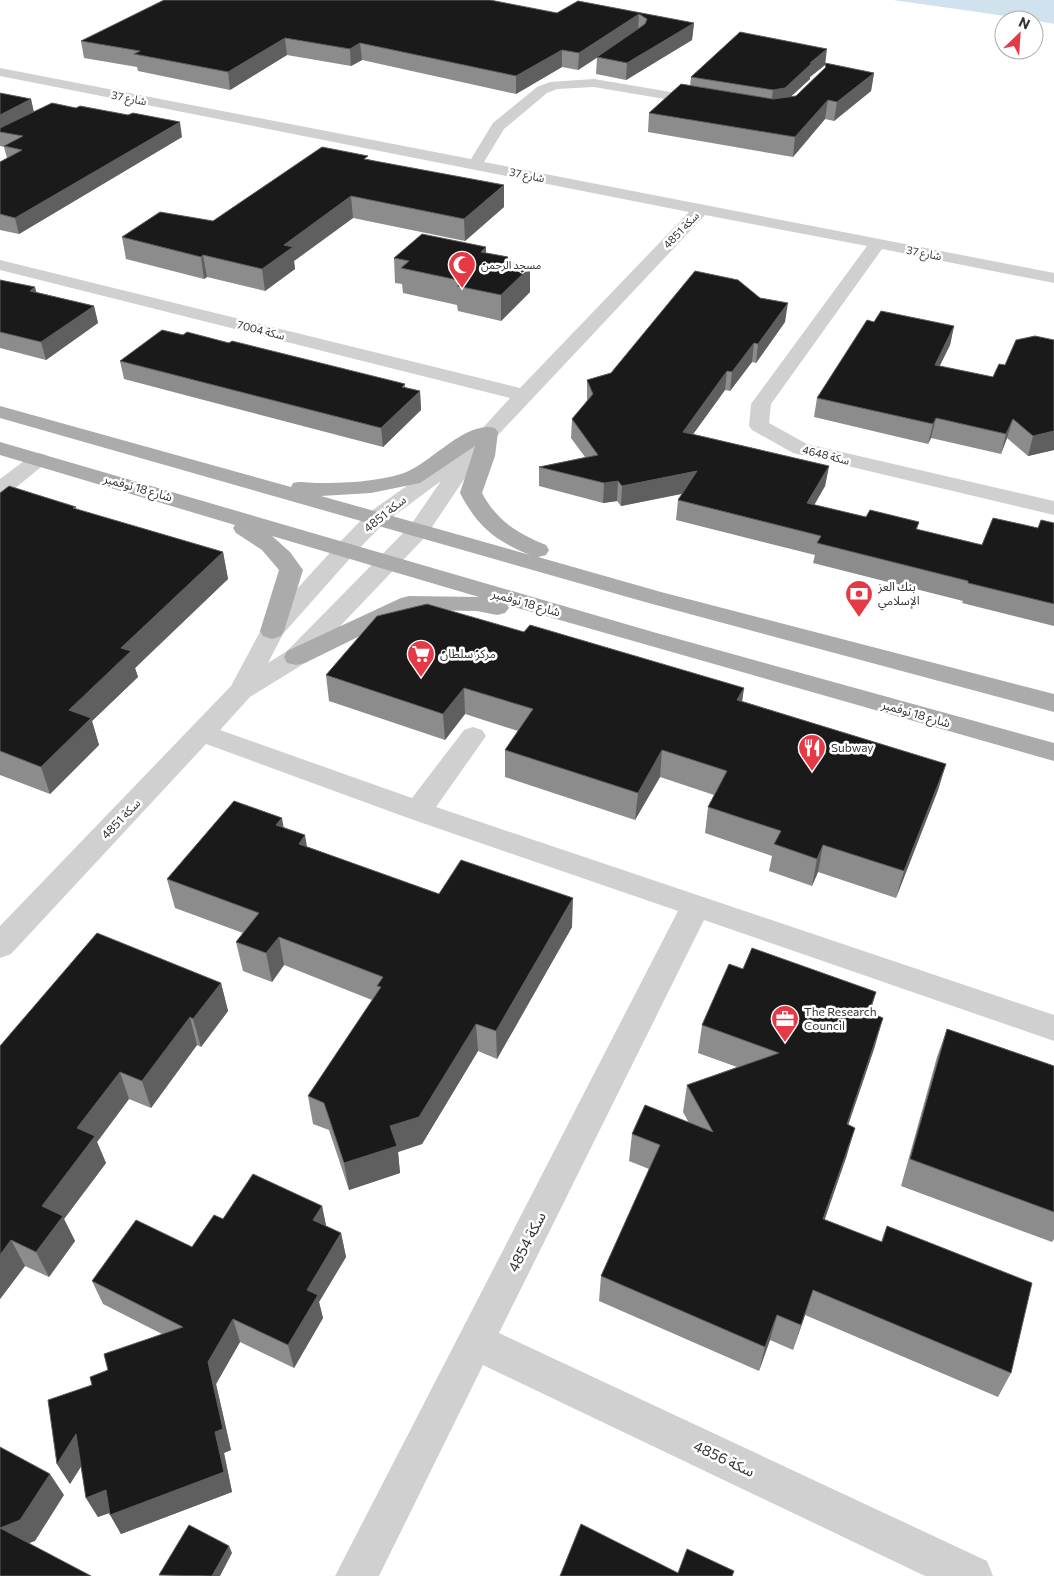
<svg xmlns="http://www.w3.org/2000/svg" width="1054" height="1576" viewBox="0 0 1054 1576" font-family="Commissioner,'Noto Sans Arabic',sans-serif">
<style>
.water{fill:#cfe2ee}
.lines{fill:none;stroke-linecap:round;stroke-linejoin:round}
.minor{fill:#d0d0d0;fill-rule:evenodd}
.major{fill:#ababab;fill-rule:evenodd}
.wall{fill:#8c8c8c;fill-rule:evenodd}
.shaded-wall{fill:#5f5f5f}
.building{fill:#1a1a1a;stroke:#5f5f5f}
.labels{text-anchor:middle;stroke-width:5;stroke-linejoin:round;paint-order:stroke}
.far-street-label{font-size:11px;fill:#333;stroke:#fff}
.far-poi-label{font-size:11px;fill:#333;stroke:#fff;text-anchor:start}
.street-label{font-size:12px;fill:#333;stroke:#fff}
.poi-label{font-size:12px;fill:#333;stroke:#fff;text-anchor:start}
.near-street-label{font-size:15px;fill:#333;stroke:#fff}
</style>
<rect width="100%" height="100%" fill="#fff"/>
<!-- water -->
<path class="water" d="M893,0H1054V24L1034,20Z"/>
<g class="lines">
<!-- minor -->
<path class="minor" d="M0,68L471,159L493,123L537,87L550,82L594,79L706,98L713,102L711,105L706,106L594,87L557,89L547,93L504,129L484,162L1054,273V283L882,249L771,404L769,423L807,444L1054,501V515L793,453L752,430L749,426L751,404L867,246L705,215L483,451L426,536L305,663L250,697L220,730L412,798L464,730L473,727L482,730L486,736L436,807L1054,1015V1041L704,920L499,1333L987,1561L993,1576H925L483,1365L379,1576H335L678,911L408,818L206,744L11,954L0,958V926L231,686L263,626L337,545L367,514L452,454L461,452L510,398L0,270V260L520,388L689,212L0,76ZM441,481L410,526L287,651L268,663L283,634L353,555L383,524Z
M39,453L46,455L50,459L46,463L8,494L0,496V479L32,455Z"/>
<!-- major -->
<path class="major" d="M0,406L291,487L293,483C302,481 308,483 316,483C344,483 378,482 404,473C430,464 466,420 495,428L498,432L495,456L482,493C497,521 517,533 546,545L549,550L546,555L538,557L531,555L661,592L1054,694V712L645,602L0,418ZM475,446L460,493C478,527 494,540 530,555L321,496L371,493L420,483Z
M0,442L653,632L1054,743V761L507,605L509,608L505,613L497,615L477,611L413,610L305,663L296,665L287,663L284,657L287,651L401,598L409,596L479,597L272,536L290,552L303,570L284,631L281,636L272,639L263,636L260,631L279,570L262,550L236,533L233,528L235,525L0,455Z"/>
</g>
<!-- wall -->
<path class="wall" d="M578,1L694,23L692,40L626,80L596,74L597,58L578,70L562,67L516,94L362,60L351,66L287,55L230,90L138,71L137,67L84,58L81,41L557,13Z
M826,63L874,73L871,91L834,121L825,119L793,157L648,132L649,113L690,86L691,77ZM825,65V68L796,96H791L810,79V77Z
M0,93L31,99L34,112L182,137L19,234L0,230V162L7,158L4,147L0,146Z
M368,159L504,207L465,241L353,218L294,261L295,269L265,291L207,277L204,279L126,259L122,237L213,221Z
M486,253L508,257V262L530,267V292L501,321L458,311L457,305L403,293L402,284L395,283L394,258Z
M0,280L36,292L94,306L98,323L46,360L0,348Z
M785,322L756,363L752,362L730,391L725,390L693,434L829,466L825,486L814,505L866,517L919,522L917,530L982,545L1054,523V626L962,603L963,601L813,563L815,555L676,520L678,500L682,494L621,506L617,501L603,503L539,486V467L585,457L571,438L572,419L587,401V380Z
M874,322L954,326L950,345L939,366L993,377L1005,365L1054,340V450L1028,456L1007,438L1001,454L931,438L928,444L814,417L817,398Z
M183,335L229,343L405,384V387L420,391L421,410L383,447L124,379L120,361Z
M0,493L76,509L223,552L228,579L135,668L138,677L92,721L99,745L50,794L0,775Z
M524,632L744,688L742,701L946,764L938,790L896,898L818,872L812,886L769,871L772,856L705,833L708,807L714,795L660,777L635,820L505,777V750L518,731L465,714L445,740L329,701L326,675Z
M284,827L307,847L439,894L572,927L497,1059L478,1051L422,1144L398,1152L400,1173L349,1190L329,1130L313,1124L308,1096L372,1000L284,965L272,982L243,971L236,942L243,933L175,908L167,879Z
M221,983L228,1011L201,1047L197,1045L151,1108L129,1099L97,1142L106,1163L64,1219L75,1241L49,1277L25,1266L0,1299V1046Z
M870,1013L875,1046L848,1125L847,1155L824,1219L881,1242L887,1226L1011,1373L998,1397L805,1315L793,1350L770,1340L759,1371L599,1301L601,1276L649,1169L629,1161L632,1134L689,1123L683,1112L687,1085L737,1067L698,1053L702,1025Z
M947,1029L1054,1066V1239L1052,1242L901,1186L937,1057Z
M322,1206L326,1226L341,1233L346,1257L319,1302L323,1318L294,1368L240,1342L216,1384L231,1450L224,1453L232,1492L121,1534L110,1513L98,1517L86,1498L81,1467L70,1484L57,1464L108,1370L162,1334L103,1304L92,1281L192,1247L223,1219Z"/>
<!-- shaded-wall -->
<path class="shaded-wall" d="M639,14L638,30L578,70L579,53Z
M694,23L692,40L626,80L627,63Z
M285,38L287,55L230,90L228,72Z
M360,43L362,60L351,66L350,49Z
M827,49L825,65L810,77V79L783,104L771,106L773,90Z
M562,50V67L516,94V76Z
M874,73L871,91L834,121L837,102Z
M31,99L34,114L0,132V115Z
M828,100L825,119L793,157L795,137Z
M180,122L182,137L19,234L15,218Z
M504,185V207L465,241L464,219Z
M351,196L353,218L294,261L295,269L265,291L262,269L284,245Z
M486,247V272L481,252Z
M203,255L207,277L204,279L201,257Z
M508,257L509,282L504,261Z
M530,267V292L501,321V295Z
M35,287L40,305L30,291Z
M788,303L785,322L756,363L758,344Z
M94,306L98,323L46,360L41,342Z
M954,326L950,345L931,384L935,365Z
M754,343L752,362L730,391L732,372Z
M727,371L725,390L681,451L683,432Z
M420,391L421,410L383,447L381,428Z
M936,418L931,438L928,444L933,424Z
M1013,419L1007,438L1001,454L1006,434Z
M1054,431V450L1028,456L1033,436Z
M829,466L825,486L804,523L807,503Z
M697,471L695,491L621,506L622,486Z
M618,481L617,501L603,503L604,483Z
M223,552L228,579L135,668L138,677L92,721L99,745L50,794L41,767L69,710L121,648Z
M464,688L465,714L445,740L443,714Z
M744,688L740,715L737,700Z
M662,750L660,777L635,820L638,793Z
M946,764L938,790L896,898L904,871Z
M282,818L287,847L276,825Z
M305,835L310,864L299,844Z
M823,845L818,872L812,886L817,859Z
M573,898L572,927L497,1059L496,1031Z
M279,937L284,965L272,982L266,953Z
M221,983L228,1011L201,1047L193,1019Z
M876,992L868,1020L869,1012Z
M190,1017L197,1045L151,1108L142,1081Z
M883,1018L875,1046L839,1152L847,1124Z
M476,1024L478,1051L422,1144L398,1152L400,1173L349,1190L344,1163L390,1126Z
M120,1072L129,1099L97,1142L106,1163L64,1219L75,1241L49,1277L36,1252L42,1206L77,1128Z
M855,1128L847,1155L816,1245L823,1219Z
M322,1206L327,1230L313,1220Z
M341,1233L346,1257L319,1302L323,1318L294,1368L288,1345L307,1290Z
M11,1240L25,1266L0,1299V1255Z
M813,1290L805,1315L793,1350L801,1325Z
M777,1315L770,1340L759,1371L765,1347Z
M233,1319L240,1342L216,1384L231,1450L224,1453L232,1492L121,1534L110,1515L215,1432L208,1362Z
M76,1434L88,1455L70,1484L57,1464Z
M50,1474L64,1495L35,1541L16,1548L0,1528Z
M106,1490L117,1510L98,1517L86,1498Z
M229,1546L232,1553L220,1576H212Z"/>
<!-- building -->
<path class="building" d="M164,0H490L557,13L578,1L694,23L627,63L597,57L645,24L647,19L639,14L579,53L562,50L516,76L360,43L350,49L285,38L228,72L134,54L140,51L81,41Z
M740,32L827,49L810,63H812L785,88L773,90L691,77Z
M825,63L874,73L837,102L828,100L795,137L649,113L681,84L773,99L796,96L826,67Z
M0,93L31,99L0,115Z
M52,103L76,108L80,106L128,115L133,113L180,122L15,218L0,214V162L22,150L4,146L23,136L0,132V128Z
M322,147L368,156L364,159L504,185L464,219L351,196L284,245L293,247L262,269L203,255L201,257L122,237L160,212L213,221Z
M422,234L486,247L481,252L508,257L504,261L530,267L501,295L457,286L462,281L401,268L409,261L394,258Z
M695,271L738,280L760,298L788,303L758,344L754,343L732,372L727,371L683,432L829,466L807,503L866,517L870,510L919,522L916,529L982,545L993,518L1038,528L1041,520L1054,523V604L968,583V581L817,543L821,536L678,500L697,471L622,486L618,481L604,483L539,467L598,455L572,419L593,394L587,380L611,373Z
M0,280L35,287L30,291L94,306L41,342L0,332Z
M881,311L954,326L935,365L993,377L999,364L1005,365L1016,340L1035,336L1054,340V431L1033,436L1013,419L1006,434L936,418L933,424L817,398L867,320L874,322Z
M162,330L183,335L187,332L229,343L232,341L405,384L402,387L420,391L381,428L120,361Z
M9,486L76,507L73,508L223,552L121,648L131,651L69,710L91,718L41,767L0,751V493Z
M427,604L524,632L530,625L744,688L737,700L946,764L904,871L823,845L817,859L774,844L781,831L708,807L727,771L662,750L638,793L505,750L533,709L464,688L443,714L326,675L377,616Z
M234,801L282,818L276,825L305,835L299,844L439,894L461,860L573,898L496,1031L476,1024L419,1117L390,1126L397,1146L344,1163L324,1103L308,1096L381,987L377,986L383,977L279,937L266,953L236,942L259,913L167,879Z
M97,933L221,983L193,1019L190,1017L142,1081L120,1072L77,1128L95,1136L42,1206L63,1216L36,1252L11,1240L0,1255V1046Z
M752,948L876,992L869,1012L883,1018L847,1124L855,1128L823,1219L882,1242L887,1226L1032,1283L1011,1373L813,1290L801,1325L777,1315L765,1347L601,1276L660,1145L632,1134L645,1105L713,1132L687,1085L779,1053L702,1025L729,964L743,969Z
M947,1029L1054,1066V1212L910,1159Z
M253,1174L322,1206L313,1220L341,1233L307,1290L318,1295L288,1345L233,1319L208,1362L223,1429L215,1432L224,1472L110,1515L106,1490L86,1498L76,1434L57,1464L48,1400L92,1385L90,1377L108,1370L104,1354L183,1327L92,1281L136,1220L192,1247L214,1215L223,1219Z
M0,1447L50,1474L20,1520L0,1528L91,1576H0Z
M581,1524L678,1573L687,1549L734,1571L732,1576H560Z
M189,1525L229,1546L212,1576L159,1575Z"/>
<!-- icons -->
<defs>
<symbol id="mosque-pin" viewBox="-11 -11 22 30"><path d="M0 17L-7.5 6A9.5 9.5 0 1 1 7.5 6Z" fill="#e63946" stroke="#fff"/><path d="M3.5-4.9A6 6 0 1 0 3.5 4.9A5 5 0 1 1 3.5-4.9Z" fill="#fff"/></symbol>
<symbol id="bank-pin" viewBox="-11 -11 22 30"><path d="M0 17L-7.5 6A9.5 9.5 0 1 1 7.5 6Z" fill="#e63946" stroke="#fff"/><path d="M-6-4H6V4H-6ZM0-2.3a2.3 2.3 0 1 0 0 4.6a2.3 2.3 0 1 0 0-4.6Z" fill="#fff"/></symbol>
<symbol id="supermarket-pin" viewBox="-11 -11 22 30"><path d="M0 17L-7.5 6A9.5 9.5 0 1 1 7.5 6Z" fill="#e63946" stroke="#fff"/><path d="M-6-5.5h2.5l.6 2H6L4.5 2H-2.5L-4.4-4H-6ZM-1.5 3.2a1.3 1.3 0 1 0 .1 0ZM3 3.2a1.3 1.3 0 1 0 .1 0Z" fill="#fff"/></symbol>
<symbol id="restaurant-pin" viewBox="-11 -11 22 30"><path d="M0 17L-7.5 6A9.5 9.5 0 1 1 7.5 6Z" fill="#e63946" stroke="#fff"/><path d="M-5-6h1v4h1v-4h1v4h1v-4h1v5L-1.5 .5V6h-2V.5L-5-1ZM5-6V6H3V1.5H1.5Q1.5-4 5-6Z" fill="#fff"/></symbol>
<symbol id="office-pin" viewBox="-11 -11 22 30"><path d="M0 17L-7.5 6A9.5 9.5 0 1 1 7.5 6Z" fill="#e63946" stroke="#fff"/><path d="M-6-3h4V-5.5h4V-3h4V5H-6ZM-1-4.5V-3h2v-1.5ZM-6 0V1H6V0Z" fill="#fff"/></symbol>
</defs>
<g fill-rule="evenodd">
<use href="#mosque-pin" x="446" y="249" width="32" height="43"/>
<use href="#bank-pin" x="843" y="578" width="32" height="43"/>
<use href="#supermarket-pin" x="405" y="638" width="32" height="43"/>
<use href="#restaurant-pin" x="796" y="732" width="32" height="43"/>
<use href="#office-pin" x="769" y="1003" width="32" height="43"/>
</g>
<g class="labels">
<!-- far-street labels -->
<g class="far-street-label">
<text transform="translate(129 98) rotate(11)" y="4">شارع 37</text>
<text transform="translate(527 175) rotate(11)" y="4">شارع 37</text>
<text transform="translate(681 230) rotate(-46)" y="4">سكة 4851</text>
<text transform="translate(924 253) rotate(11)" y="4">شارع 37</text>
<text transform="translate(261 330) rotate(14)" y="4">سكة 7004</text>
<text transform="translate(826 455) rotate(14)" y="4">سكة 4648</text>
</g>
<!-- far-poi labels -->
<g class="far-poi-label">
<text x="481" y="269">مسجد الرحمن</text>
</g>
<!-- street labels -->
<g class="street-label">
<text transform="translate(138 488) rotate(16)" y="4">شارع 18 نوفمبر</text>
<text transform="translate(385 514) rotate(-39)" y="4">سكة 4851</text>
<text transform="translate(526 603) rotate(16)" y="4">شارع 18 نوفمبر</text>
<text transform="translate(916 714) rotate(16)" y="4">شارع 18 نوفمبر</text>
<text transform="translate(121 819) rotate(-46)" y="4">سكة 4851</text>
</g>
<!-- poi labels -->
<g class="poi-label">
<text x="878" y="591">بنك العز<tspan x="878" dy="14">الإسلامي</tspan></text>
<text x="440" y="658">مركز سلطان</text>
<text x="831" y="752">Subway</text>
<text x="804" y="1016">The Research<tspan x="804" dy="14">Council</tspan></text>
</g>
<!-- near-street labels -->
<g class="near-street-label">
<text transform="translate(527 1242) rotate(-63)" y="5">سكة 4854</text>
<text transform="translate(724 1459) rotate(25)" y="5">سكة 4856</text>
</g>
</g>
<!-- north arrow -->
<g transform="translate(1019 35) rotate(25)"><circle r="24" fill="#ffffff" stroke="#adadad"/>
<path d="M0-4L9 19L0 12L-9 19Z" fill="#e63946"/>
<text y="-8" font-size="14" font-weight="bold" text-anchor="middle" fill="#333333">N</text>
</g>
</svg>
